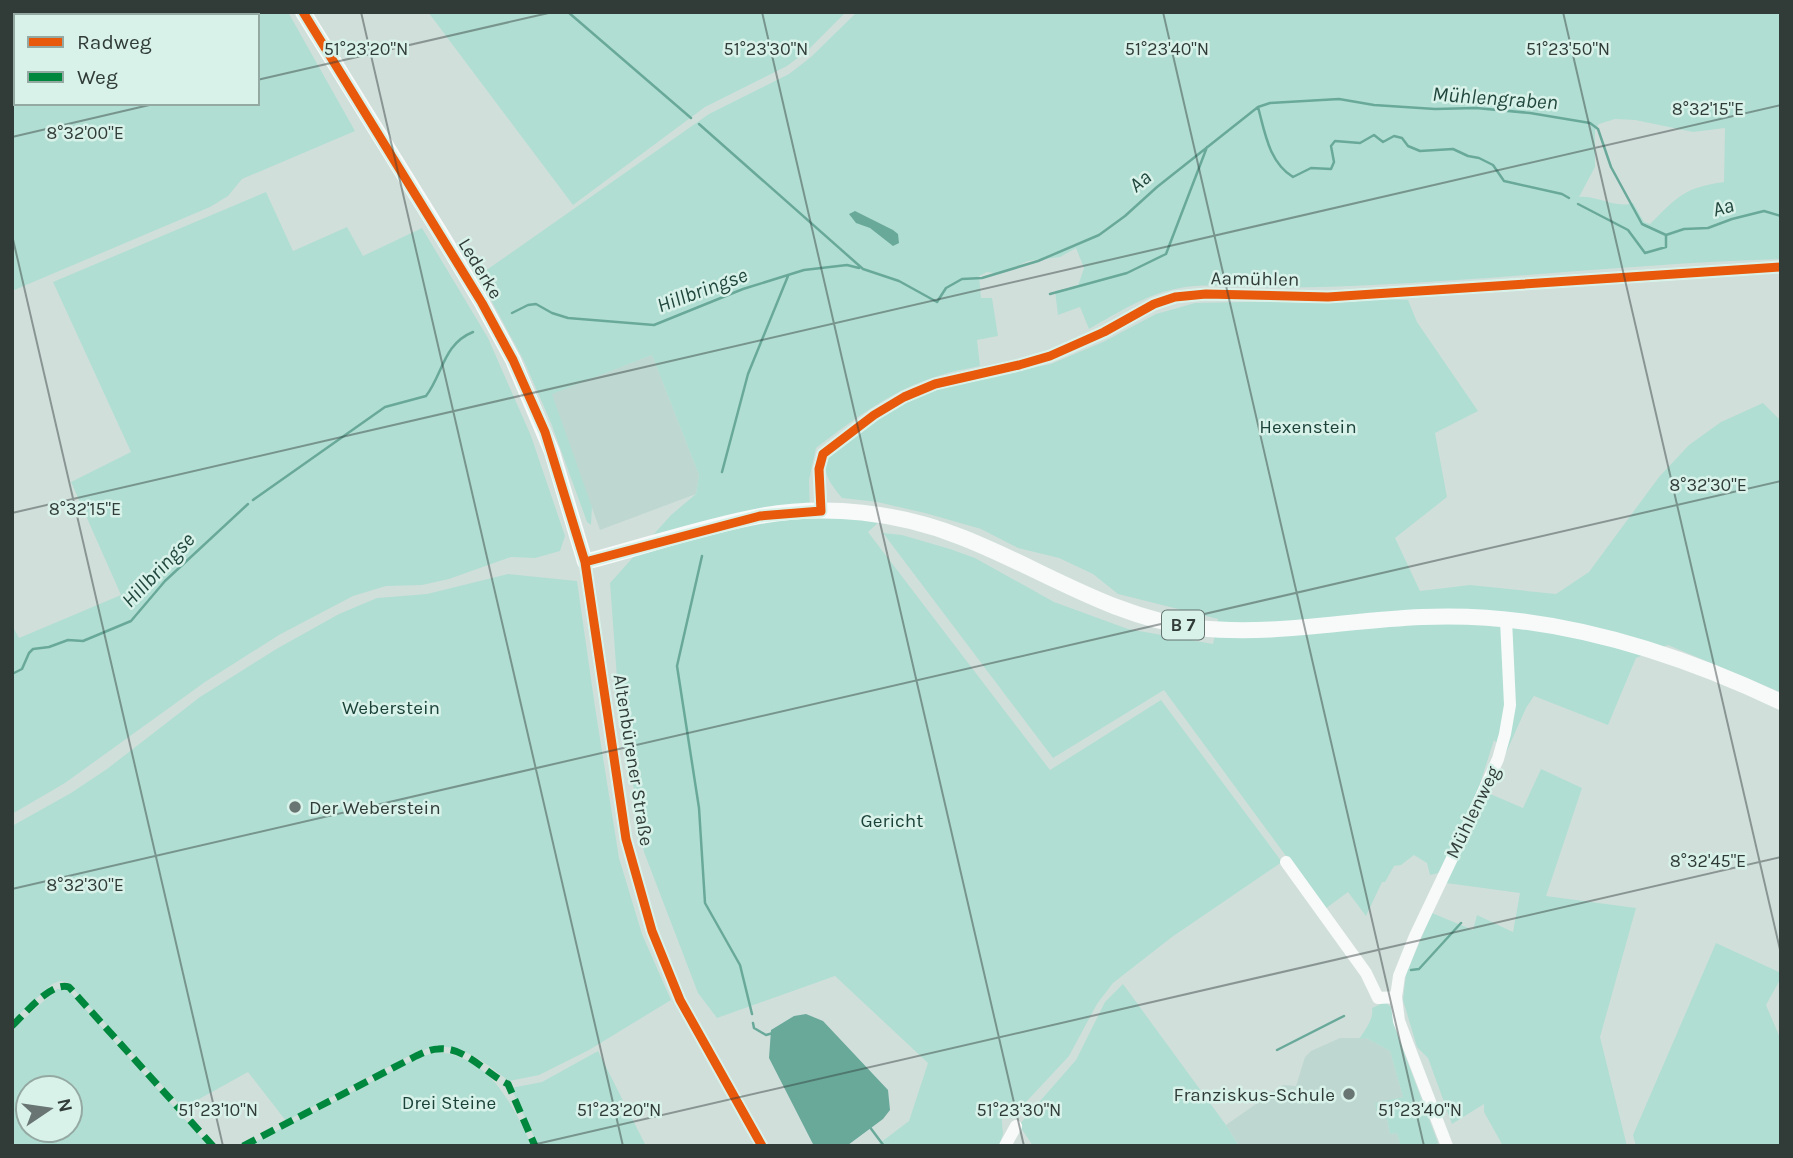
<svg xmlns="http://www.w3.org/2000/svg" width="1793" height="1158" viewBox="0 0 1793 1158" font-family="Karla,sans-serif">
<style>
.built{fill:#bed7d0}
.green{fill:#b1ded2;fill-rule:evenodd}
.water{fill:#69a99a}
.lines{fill:none;stroke-linecap:round;stroke-linejoin:round}
.stream{stroke:#69a99a;stroke-width:2.5}
.minor{stroke:#f8fafa;stroke-width:12}
.major{stroke:#f8fafa;stroke-width:16}
.quiet{stroke:#00873e;stroke-width:7;stroke-dasharray:14 7;stroke-linecap:butt}
.cycleway-casing{stroke:#d8f2ea;stroke-width:13}
.cycleway{stroke:#e8590c;stroke-width:9}
.ticks{fill:none;stroke:#313c39;stroke-width:2;stroke-opacity:0.45}
.poi-dot{fill:#697572;stroke:#d8f2ea;stroke-width:2.5}
.labels{text-anchor:middle;stroke-width:5;stroke-linejoin:round;paint-order:stroke}
.shield{fill:#d8f2ea;stroke:#63736e;stroke-width:2}
.shield-label{font-size:18px;font-weight:bold;fill:#313c39}
.street-label{font-size:19px;fill:#313c39;stroke:#d8f2ea}
.park-label{font-size:19px;fill:#1c4339;stroke:#d8f2ea}
.poi-label{font-size:19px;fill:#313c39;stroke:#d8f2ea;text-anchor:start}
.water-label{font-size:21px;font-style:italic;fill:#21473d;stroke:#d8f2ea}
.ticks-label{font-size:18px;text-anchor:middle;fill:#313c39;stroke:#d8f2ea;stroke-width:5;stroke-linejoin:round;paint-order:stroke}
</style>
<rect width="100%" height="100%" fill="#d1dfdb"/>
<!-- built -->
<path class="built" d="M652,355L699,475L696,494L600,530L551,394Z
M1340,1038H1366L1390,1051L1403,1097L1375,1104L1387,1119L1390,1134L1397,1133L1400,1144L1239,1146L1226,1125L1283,1085L1296,1086L1305,1057L1311,1051Z"/>
<!-- green -->
<path class="green" d="M73,12H288L355,131L242,179L228,196L210,207L12,291V42L16,44V103H257V16H73Z
M428,12H846L807,51L787,66L705,107L573,205Z
M857,12H1781V259C1644,263 1508,279 1372,285C1334,287 1297,288 1260,287C1235,287 1205,283 1180,288C1146,294 1119,312 1089,329L1080,307L1058,315L1055,291L1078,286L1084,268L1076,248L1060,257L1028,261L999,274L987,272L979,276L981,298H992L998,336L977,340L980,366C966,369 952,371 938,376C892,390 854,419 816,448L809,480L810,511L879,522L868,532L1050,770L1161,700L1282,862L1172,937L1113,983L1097,1004L1069,1056L1011,1118L1001,1109L1003,1134L999,1146H876L909,1121L928,1063L835,976L717,1018L698,993L644,852L618,692L610,583L671,515L696,494L699,475L652,355L552,394L592,507L591,525L587,522L551,423L524,361L478,276L709,114L789,74L811,57ZM1615,119L1635,120L1693,132L1725,128L1724,182C1685,187 1677,197 1650,224L1644,222L1633,203C1615,209 1597,195 1579,197L1595,167V130L1599,124Z
M266,192L293,251L347,227L363,256L422,228L488,338L531,436L565,536L560,551L535,558L511,557L449,579L422,585L386,586L353,596L279,635L205,682L65,783L12,814V625L19,638L121,595L71,482L131,452L53,282Z
M1389,299L1408,300L1417,322L1478,411L1435,433L1447,497L1395,538L1420,591L1470,585L1556,594L1589,572L1659,477L1689,445L1721,422L1763,403L1781,421V691L1780,692L1668,645L1636,658L1608,725L1534,696L1526,708L1506,753L1494,740L1479,787L1439,873L1430,875L1427,863L1414,855L1401,865L1394,866L1385,882H1382L1366,916L1348,892L1325,909L1164,690L1053,758L883,533L902,535L950,549L975,558L1054,602L1128,629L1213,644L1218,619L1118,594L1093,574L1059,558L1018,548L981,529L925,513L877,502L842,498C831,485 820,471 828,454L907,397L982,378L1051,364L1103,342L1156,314L1195,303Z
M508,574L577,581L595,707L619,858L642,934L671,1000L589,1050L539,1075L509,1081C489,1066 464,1044 437,1047C430,1047 422,1051 415,1053L286,1121L248,1072L183,1108L67,982L60,981L52,984L12,1021V826L71,793L107,769L200,697L278,648L339,614L377,598L427,594Z
M1541,769L1582,788L1546,896L1636,908L1600,1037L1627,1146H1503L1484,1112V1104L1452,1124L1428,1058L1417,1047L1403,1000L1406,974L1432,913L1473,930L1477,915L1513,932L1520,893L1446,883L1488,793L1523,808Z
M1716,943L1781,973V978L1766,1005L1781,1040V1146H1636L1633,1135Z
M1123,984L1226,1125L1239,1146H1033L1019,1125L1076,1060L1105,1002Z
M57,989H65L70,992L209,1146H12V1030ZM28,1088H70V1130H28Z
M1385,1002L1392,1008L1399,1039L1438,1143L1434,1146H1394L1400,1144L1397,1133L1390,1134L1387,1119L1377,1113L1375,1103L1403,1097L1390,1051L1366,1038L1359,1039C1365,1030 1374,1019 1372,1008Z
M598,1051L646,1146H538L511,1088L542,1082Z
M437,1052C490,1056 512,1104 532,1146H247L417,1058Z"/>
<!-- water -->
<path class="water" d="M855,211L893,230L898,234L899,243L893,246L870,228L856,223L849,214Z
M806,1014L823,1021L888,1090L890,1110L883,1119L848,1145L814,1146L769,1058L771,1030L794,1016Z"/>
<g class="lines">
<!-- stream -->
<path class="stream" d="M568,12L691,118
M1258,107L1270,103L1339,99L1374,105L1435,109L1476,108L1530,113L1590,123L1598,129L1611,167L1642,224L1666,235
M699,124L863,269L899,281L937,302L946,288L962,279L982,278L1038,261L1099,235L1125,216L1157,187L1258,107C1265,133 1269,162 1293,177L1311,168L1331,169L1334,162L1331,146L1335,141L1360,143L1374,135L1383,142L1394,136L1402,138L1408,146L1420,151L1453,149L1468,156L1479,158L1493,165L1504,181L1562,194L1569,198
M1578,204L1628,230L1645,253L1666,247V235L1684,229L1708,228L1732,219L1764,211L1781,216
M1050,294L1127,273L1166,254L1207,147
M512,313L528,305L536,304L552,313L568,318L654,325L743,289L804,270L847,265L859,268
M722,472L748,374L788,276
M253,500L385,407L426,396C443,374 443,344 473,332
M702,556L677,666L699,808L705,903L740,965L752,1014
M12,674L22,669L29,653L33,649L49,647L68,640L83,641L131,621L165,581L248,504
M1411,970L1419,969L1461,923
M753,1023L754,1028L766,1035L773,1033
M1277,1050L1344,1016
M869,1126L884,1146"/>
<!-- minor -->
<path class="minor" d="M821,511L819,469L823,454L874,415L904,397L935,384L1019,365L1050,356L1104,332L1154,304L1175,297L1206,294L1328,297L1781,267
M585,562L626,839L652,931L680,1000L762,1146
M1286,862L1366,973L1378,998L1396,997
M1005,1146L1016,1126
M1447,1146L1399,1021L1396,997L1399,976L1415,936L1475,810L1498,759L1505,734L1510,705L1506,620"/>
<!-- major -->
<path class="major" d="M303,12L442,236L482,303L513,360L552,452L585,562C643,547 701,527 760,516C827,504 898,512 961,537C1041,568 1112,618 1198,628C1273,636 1347,620 1422,617C1547,611 1669,649 1781,702"/>
<!-- quiet -->
<path class="quiet" d="M12,1026C25,1014 51,981 69,987L213,1146
M243,1146L416,1056C423,1053 431,1049 438,1049C465,1046 486,1074 508,1084L535,1146"/>
<defs>
<path id="cycleway" d="M303,12L482,303L513,360L545,432L585,562L626,839L652,931L680,1000L762,1146
M585,562L760,516L821,511L819,469L823,454L874,415L904,397L935,384L1019,365L1050,356L1104,332L1154,304L1175,297L1206,294L1328,297L1781,267"/>
</defs>
<!-- cycleway casing -->
<use href="#cycleway" class="cycleway-casing"/>
<!-- cycleway -->
<use href="#cycleway" class="cycleway"/>
</g>
<!-- ticks -->
<path class="ticks" d="M361,12L623,1146M762,12L1024,1146M1163,12L1424,1146M1563,12L1781,954M257,80L553,12M12,137L158,103M12,235L223,1146M12,513L1781,105M12,889L1781,481M528,1146L1781,857"/>
<!-- markers -->
<g class="poi-dot">
<circle cx="295" cy="807" r="7"/>
<circle cx="1349" cy="1094" r="7"/>
</g>
<g class="labels">
<!-- shield labels -->
<rect class="shield" x="1162" y="610.5" width="42" height="29" rx="5"/>
<g class="shield-label">
<text x="1183" y="631">B 7</text>
</g>
<!-- street labels -->
<g class="street-label">
<text transform="translate(481 268) rotate(59)" y="7">Lederke</text>
<text transform="translate(1255 278) rotate(1)" y="7">Aamühlen</text>
<text transform="translate(634 760) rotate(81)" y="7">Altenbürener Straße</text>
<text transform="translate(1472 812) rotate(-64)" y="7">Mühlenweg</text>
</g>
<!-- park labels -->
<g class="park-label">
<text x="1308" y="433">Hexenstein</text>
<text x="391" y="714">Weberstein</text>
<text x="892" y="827">Gericht</text>
<text x="449" y="1109">Drei Steine</text>
</g>
<!-- poi labels -->
<g class="poi-label">
<text x="309" y="814">Der Weberstein</text>
<text x="1335" y="1101" text-anchor="end">Franziskus-Schule</text>
</g>
<!-- water labels -->
<g class="water-label">
<text transform="translate(1495 98) rotate(4)" y="7">Mühlengraben</text>
<text transform="translate(1140 181) rotate(-39)" y="7">Aa</text>
<text transform="translate(1723 207) rotate(-16)" y="7">Aa</text>
<text transform="translate(702 290) rotate(-20)" y="7">Hillbringse</text>
<text transform="translate(158 570) rotate(-46)" y="7">Hillbringse</text>
</g>
</g>
<g class="ticks-label">
<text x="1568" y="55">51°23'50"N</text>
<text x="366" y="55">51°23'20"N</text>
<text x="766" y="55">51°23'30"N</text>
<text x="1167" y="55">51°23'40"N</text>
<text x="1708" y="115">8°32'15"E</text>
<text x="85" y="139">8°32'00"E</text>
<text x="1708" y="491">8°32'30"E</text>
<text x="85" y="515">8°32'15"E</text>
<text x="1708" y="867">8°32'45"E</text>
<text x="85" y="891">8°32'30"E</text>
<text x="218" y="1116">51°23'10"N</text>
<text x="619" y="1116">51°23'20"N</text>
<text x="1019" y="1116">51°23'30"N</text>
<text x="1420" y="1116">51°23'40"N</text>
</g>
<!-- border -->
<rect width="1793" height="1158" fill="none" stroke="#313c39" stroke-width="28"/>
<!-- legend -->
<rect x="14" y="14" width="245" height="91" fill="#d8f2ea" stroke="#95a9a3" stroke-width="2"/>
<rect x="28" y="37" width="35" height="10" fill="#e8590c" stroke="#95a9a3" stroke-width="2"/>
<text x="77" y="49" font-size="21" fill="#313c39">Radweg</text>
<rect x="28" y="72" width="35" height="10" fill="#00873e" stroke="#95a9a3" stroke-width="2"/>
<text x="77" y="84" font-size="21" fill="#313c39">Weg</text>
<!-- north arrow -->
<g transform="translate(49 1109) rotate(77)"><circle r="33" fill="#d8f2ea" stroke="#95a9a3" stroke-width="2"/>
<path d="M0-5L12 26L0 18L-12 26Z" fill="#697572"/>
<text y="-10" font-size="19" font-weight="bold" text-anchor="middle" fill="#313c39">N</text>
</g>
</svg>
